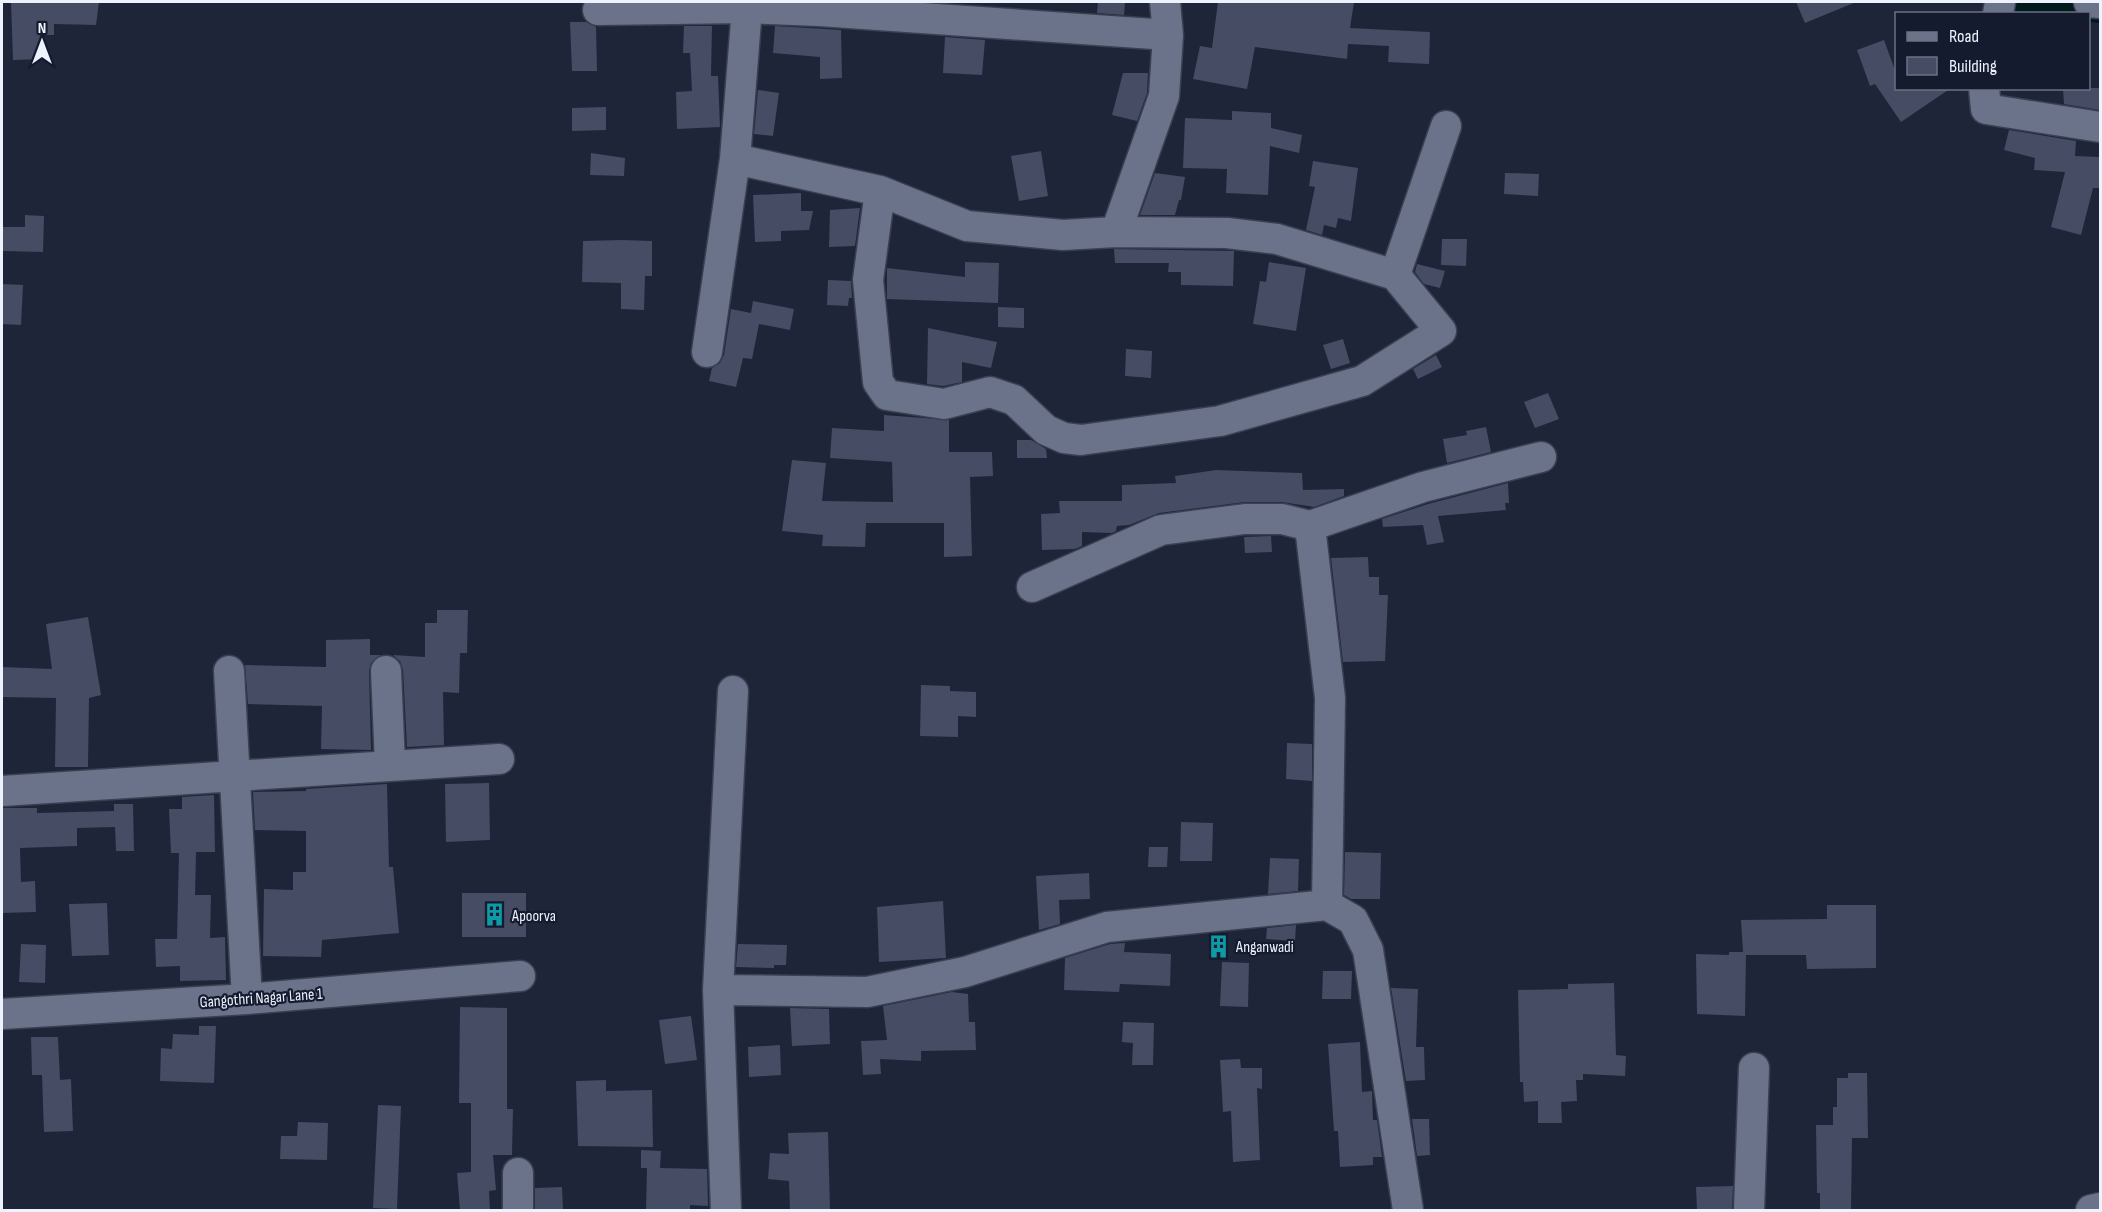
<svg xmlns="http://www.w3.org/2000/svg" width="2102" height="1212" viewBox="0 0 2102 1212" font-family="'Sofia Sans Condensed',sans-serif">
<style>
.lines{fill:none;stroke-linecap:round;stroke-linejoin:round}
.canal{stroke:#001a1c;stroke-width:22}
.building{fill:#454c63}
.minor-casing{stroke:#3b4051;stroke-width:33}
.minor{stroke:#6b738b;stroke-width:30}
.labels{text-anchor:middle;stroke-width:4.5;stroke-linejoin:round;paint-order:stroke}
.poi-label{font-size:16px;fill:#eef2fd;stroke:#151b2f;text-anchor:start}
.street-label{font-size:16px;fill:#eef2fd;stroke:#151b2f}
</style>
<rect width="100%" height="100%" fill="#1e2539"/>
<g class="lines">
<!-- canal -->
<path class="canal" d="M2015,3L2100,12"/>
</g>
<!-- building -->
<path class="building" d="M11,2H99L96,25L54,24V35H42L43,59L13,60Z
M1098,2H1125L1124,15L1097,13Z
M1218,2H1354L1350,28L1430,32L1429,64L1388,62L1389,46L1348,44L1347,59L1255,47L1247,89L1193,79L1200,46L1212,48Z
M1796,2H1856L1805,23Z
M570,22H586L596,27L597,71H572Z
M684,26H712L711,76H718L720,127L677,129L676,92L692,91L690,53H683Z
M775,26L841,30L842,78L820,79V57L773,53Z
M945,37L985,40L982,75L943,73Z
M1884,40L1896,73V88H1951L1901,122L1875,84L1870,86L1857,50Z
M1123,73H1148L1147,93L1137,121L1112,115Z
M2063,88H2100V110L2064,104Z
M758,90L779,93L773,136L754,134Z
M606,107V130L572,131V108Z
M1232,111L1271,113V128L1302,135L1299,153L1270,146L1268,195L1226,193L1227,169L1183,168L1185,118L1232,120Z
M2009,130L2076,141L2075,156L2100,157V188H2093L2081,235L2051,227L2065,172L2034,170L2035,158L2004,150Z
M1041,151L1048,196L1019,201L1011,156Z
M591,153L625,158L624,176L590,175Z
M1313,161L1358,168L1351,221L1338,218L1336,228L1324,225L1322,235L1306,230L1315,187L1309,186Z
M1155,173L1185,177L1181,200H1179L1175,215H1140Z
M1505,173L1539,174L1538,196L1504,194Z
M801,193V211H813L809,230L781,231V241L755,242L753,195Z
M860,208L855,246L829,247L830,210Z
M25,215L44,216L43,252L2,251V227H25Z
M1442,239H1467L1466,266L1441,265Z
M622,240L652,241V276H645L644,310L621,309V283L582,282L583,241Z
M1114,249L1234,251L1233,286L1181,285V272H1168L1169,263H1115Z
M965,262L999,263L998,303L887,299V268L965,277Z
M1269,262L1306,268L1296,331L1253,324L1260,281L1266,282Z
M1417,264L1445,271L1440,288L1424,284L1415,272Z
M828,280L851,281L852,298H849L848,306L827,305Z
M2,284L23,285L21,325L2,324Z
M753,301L794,309L790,330L759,324L752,359L743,358L736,387L709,381L712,368L720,363L724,355L731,309L751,313Z
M998,307L1024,308V328L998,327Z
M928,328L997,342L991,368L962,362V382L943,386L927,384Z
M1343,339L1350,363L1331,369L1323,345Z
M1126,349L1152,351L1151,378L1125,376Z
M1436,355L1442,367L1418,379L1413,369Z
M1548,393L1559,419L1535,428L1524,402Z
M884,415L949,420V452H992L993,476L970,477L972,556L944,557V523H866L865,547L822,546L823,535L782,531L792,460L826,463L822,501L893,502L892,462L830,458L832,428L884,431Z
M1486,427L1491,452L1447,463L1443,439L1467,435L1466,431Z
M1017,440H1031L1046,449L1047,458H1017Z
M1216,470L1302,473L1303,490L1344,489V496L1314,507L1282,502H1245L1159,513L1129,525L1117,526L1116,531L1112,533L1082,532V546L1075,549L1042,550L1041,514L1060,513L1059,501H1122V485L1176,483L1175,476Z
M1508,483L1509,503H1505L1506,510L1438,516L1444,542L1427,545L1423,525L1383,527L1382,519L1428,504Z
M1271,536L1272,552L1245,553L1244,537Z
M1368,557L1369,577H1379V595H1388L1385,661L1343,662L1331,558Z
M437,610H468L467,653H460L459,693L443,692L444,745L407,747L403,670L400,661L393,655L425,657V623H437Z
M88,617L101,695L89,698L88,767H55L56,698L2,697V667L52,669L46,624Z
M370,639V655H381L371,663L369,671L371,750L321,749L322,706L248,704L245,665L326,667V640Z
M921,685L950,686V691L976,692V717L958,716V737L920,736Z
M1287,743L1312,744V781L1286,779Z
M489,783L490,840L446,842L445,784Z
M387,784L389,867H393L399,933L322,940L321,957L263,956L264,889L293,890V872H306V831L255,830L253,792L306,791V789Z
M214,795L215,852H196L195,895H211L210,938L225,937L226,980L180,981V966L156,967L155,939H177L179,853H171L169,809H182V797Z
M114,804H133L134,851H116L115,827L77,828V846L20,848L21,882L35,881L36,912L2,913V808H37V813L114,811Z
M1181,822L1213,823L1212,861H1180Z
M1149,847H1168L1167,867H1148Z
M1345,852L1381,853L1380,899H1351L1344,895Z
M1270,858L1299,859L1298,891L1268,894Z
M1089,873L1090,899L1059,900L1060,924L1039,930L1036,876Z
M462,893H526V937H462Z
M943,901L946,958L879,962L877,907Z
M107,903L109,955L72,956L69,904Z
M1827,905H1876V968L1807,969L1806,955H1746L1745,1016L1697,1014L1696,954L1729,955V952H1743L1741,920L1827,919Z
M1296,925L1295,941L1266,939L1267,928Z
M1125,943L1124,952L1171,954L1170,986L1120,984L1119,992L1064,990L1065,958L1110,944Z
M21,944L46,945L45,983L19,982Z
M738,944L787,945L786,965H774V968L736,967Z
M1222,962L1249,963L1248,1007L1220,1006Z
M1323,971H1352L1351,999H1322Z
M1614,983L1616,1055L1626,1056L1625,1076L1583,1074V1080H1576L1577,1101L1561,1102L1562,1123H1538V1101L1524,1102L1523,1082H1520L1518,990L1568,989V984Z
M1391,988L1418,989L1416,1047H1424L1425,1080L1406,1081Z
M952,992L968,994L969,1022H975L976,1050L921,1051V1061L880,1059L881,1074L863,1075L861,1041L887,1040L883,1006Z
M460,1007L507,1008V1109H513L512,1155H493L496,1190L489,1191L490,1210H460L457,1173L471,1172V1103H459Z
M790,1008L829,1009L830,1044L792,1046Z
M691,1016L697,1060L665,1064L659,1020Z
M1123,1022L1154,1023L1153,1065H1132L1133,1043L1122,1042Z
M199,1026H216L214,1083L160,1081L161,1048L172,1049L173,1034L199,1035Z
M31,1037H58L60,1080L71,1079L73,1131L44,1132L42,1075H32Z
M1360,1042L1362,1092L1372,1091L1373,1120H1377L1382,1157H1373V1165L1340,1167L1338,1131H1334L1328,1044Z
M780,1045L781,1075L749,1077L748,1047Z
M1240,1059L1241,1068H1262V1089L1257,1088L1260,1160L1233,1162L1231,1111L1223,1112L1220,1060Z
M1848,1073H1867L1868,1138H1852L1851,1210H1820V1193H1817L1816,1125H1833V1107H1837V1078H1848Z
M606,1080V1091L652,1090L653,1147L578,1146L576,1081Z
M378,1105L401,1106L397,1209L373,1208Z
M1412,1119H1429L1430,1155L1417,1156Z
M298,1122L328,1123L327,1160L280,1159L281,1136H297Z
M828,1132L830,1210H790L789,1181L768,1179L770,1153L789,1154L788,1133Z
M641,1150L661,1151L660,1168L707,1169L708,1206L690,1205V1210H646L647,1168H641Z
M1733,1186L1732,1210H1697L1696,1187Z
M562,1187L563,1210H535V1188Z"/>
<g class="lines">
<defs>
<path id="minor" d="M2089,2L2100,3
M598,10L747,8
M820,11L1168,35
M1998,14L2000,2
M1984,88L1986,109L2100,127
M735,159L880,191
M1116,232L1227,233L1277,239L1395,275L1441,331L1362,381L1220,421L1081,440L1064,438L1046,430L1014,400L990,392L944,404L887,395L878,382L868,280L880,191L967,226L1063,235L1116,232L1164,96L1168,35L1165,2
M1395,275L1446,126
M707,352L735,159L747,8L820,11V2
M1310,526L1423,487L1541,457
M229,671L247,999
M386,671L390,764
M2,791L499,759
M1327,905L1353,920L1368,950L1408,1210
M718,990L867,992L965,972L1107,927L1327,905L1330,698L1310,526L1282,519H1245L1161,530L1032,587
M2,1014L247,999L520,976
M518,1210V1173
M726,1210L718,990L733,691
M1749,1210L1754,1068
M2091,1210L2100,1208"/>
</defs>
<!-- minor casing -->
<use href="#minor" class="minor-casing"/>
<!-- minor -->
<use href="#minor" class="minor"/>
</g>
<!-- icons -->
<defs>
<symbol id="building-bare" viewBox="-9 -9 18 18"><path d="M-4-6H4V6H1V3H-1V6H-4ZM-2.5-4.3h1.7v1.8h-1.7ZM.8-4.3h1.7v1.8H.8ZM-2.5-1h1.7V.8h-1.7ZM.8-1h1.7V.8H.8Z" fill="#0f9aa8" stroke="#151b2f" stroke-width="2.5" paint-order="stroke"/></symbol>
</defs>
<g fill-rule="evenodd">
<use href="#building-bare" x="478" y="898" width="33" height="33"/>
<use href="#building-bare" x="1202" y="930" width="33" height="33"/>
</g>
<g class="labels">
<!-- poi labels -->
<g class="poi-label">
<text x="512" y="921">Apoorva</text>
<text x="1236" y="952">Anganwadi</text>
</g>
<!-- street labels -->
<g class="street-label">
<text transform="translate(261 997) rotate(-4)" y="6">Gangothri Nagar Lane 1</text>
</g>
</g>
<!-- border -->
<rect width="2102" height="1212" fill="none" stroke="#eef2fd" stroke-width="6"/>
<!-- legend -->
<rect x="1895" y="12" width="195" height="78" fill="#151b2f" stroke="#6c7181" stroke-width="1.5"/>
<rect x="1907" y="32" width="30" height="9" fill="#6b738b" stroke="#6c7181" stroke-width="1.5"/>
<text x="1949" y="42" font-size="18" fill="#eef2fd">Road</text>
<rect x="1907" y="57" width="30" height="18" fill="#454c63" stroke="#6c7181" stroke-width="1.5"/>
<text x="1949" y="72" font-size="18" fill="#eef2fd">Building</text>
<!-- north arrow -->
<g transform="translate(42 42)" stroke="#151b2f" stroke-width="4.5" paint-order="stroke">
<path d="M0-4.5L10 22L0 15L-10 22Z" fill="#eef2fd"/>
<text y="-9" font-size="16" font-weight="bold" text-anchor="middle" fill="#eef2fd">N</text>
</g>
</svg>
